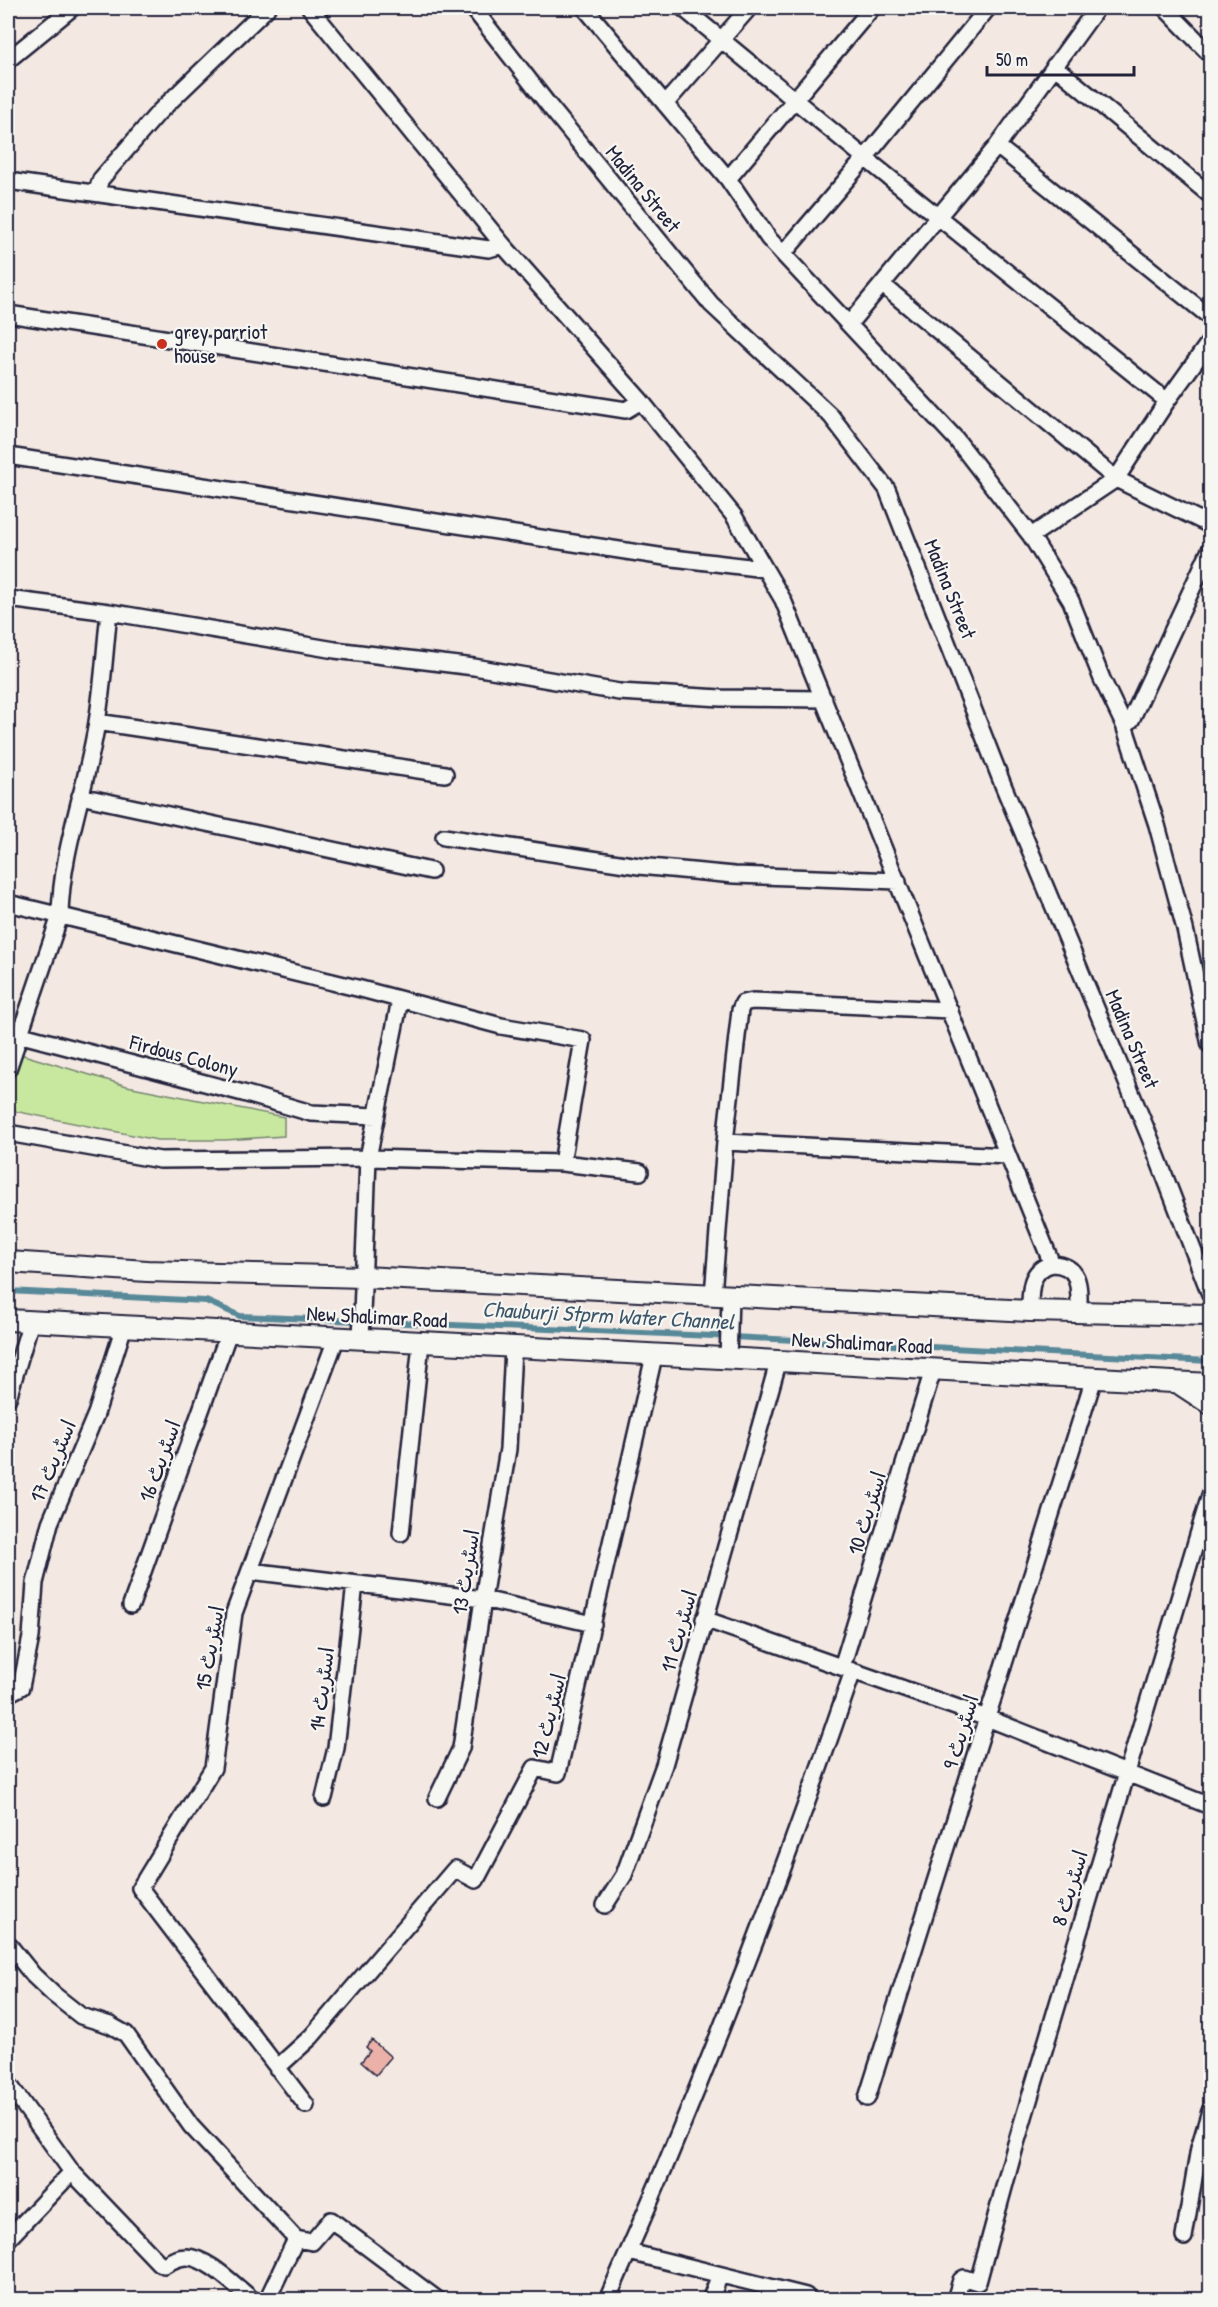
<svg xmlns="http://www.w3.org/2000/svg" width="1218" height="2307" viewBox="0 0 1218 2307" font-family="'Patrick Hand','Playpen Sans Arabic',sans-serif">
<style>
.green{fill:#c8e8a0;stroke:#75856e;stroke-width:1.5}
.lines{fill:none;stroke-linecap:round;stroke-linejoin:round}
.stream{stroke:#598999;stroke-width:6}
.building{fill:#ebb1a9;stroke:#22223b;stroke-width:1.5}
.minor-casing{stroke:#22223b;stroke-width:20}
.tertiary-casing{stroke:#22223b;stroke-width:24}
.minor{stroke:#f6f6f2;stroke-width:15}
.tertiary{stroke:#f6f6f2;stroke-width:20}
.poi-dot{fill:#c8321e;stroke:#f6f6f2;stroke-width:2}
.labels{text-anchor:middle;stroke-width:4.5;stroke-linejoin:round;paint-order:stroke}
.street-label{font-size:21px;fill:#22223b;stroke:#f6f6f2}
.poi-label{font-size:21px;fill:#22223b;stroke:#f6f6f2;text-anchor:start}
.water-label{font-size:22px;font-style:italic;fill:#3e566a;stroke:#f6f6f2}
</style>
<rect width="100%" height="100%" fill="#f4e8e3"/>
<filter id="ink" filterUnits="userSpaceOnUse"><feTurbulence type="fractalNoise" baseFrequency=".0167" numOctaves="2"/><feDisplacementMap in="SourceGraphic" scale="12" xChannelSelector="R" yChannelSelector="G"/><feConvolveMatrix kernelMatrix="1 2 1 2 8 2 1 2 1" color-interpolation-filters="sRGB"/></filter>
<g filter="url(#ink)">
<!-- green -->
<path class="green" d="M10,1051L127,1086L284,1117V1136L225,1140H157L14,1111Z"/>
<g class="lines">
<!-- stream -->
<path class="stream" d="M8,1291L206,1301L240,1316L713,1336L1210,1361"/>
</g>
<!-- building -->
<path class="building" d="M372,2040L391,2057L376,2075L361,2062L370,2051L366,2047Z"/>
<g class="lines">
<defs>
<path id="minor" d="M310,8L503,245L641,401L734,516L783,600L1052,1264C1029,1270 1030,1291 1030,1311
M473,8L550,107L711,304L831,416L887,489L1003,785L1150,1138L1210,1294
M585,8L728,179L769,239L956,439L1031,536L1071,601L1102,679L1124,725L1157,825L1185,929L1210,1045
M683,8L865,158L1167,401
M1165,8L1210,54
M8,60L72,8
M1054,66L1210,195
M665,104L749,8
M997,146L1210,317
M728,179L872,8
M8,181L489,249L503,245
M96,193L101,179L158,113L267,8
M783,254L865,158L988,8
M884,286L1116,479L1210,525
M8,314L626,410L641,401
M849,324L997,146L1097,8
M8,456L665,557L765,569
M1031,536L1116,479L1167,401L1210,341
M8,599L109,612L335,650L474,667L619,692L721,698L824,699
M97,722L445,774
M1124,725L1131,720L1210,550
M80,796L431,871
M444,837L639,866L734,875L898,881
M8,903L361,989L501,1026L583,1040L562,1163
M18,1034L243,1093L311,1113L376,1116
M8,1069L60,916C61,850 87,787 97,722C103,686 105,648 109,612
M8,1133L160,1160L368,1158L562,1163L640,1172
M725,1142L1008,1156
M1052,1264C1082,1265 1079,1289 1079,1312
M713,1295L725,1142L740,1010L743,1003L753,1001L950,1010
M361,1340L368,1158L400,1000
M728,1360L730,1297
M8,1398L31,1321
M401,1533L421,1343
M250,1571L483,1599L593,1624
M131,1605L229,1332
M704,1619L987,1718L1210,1806
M842,1667L933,1370
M8,1694L21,1687L31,1637L35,1583L50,1523L96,1414L124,1326
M324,1798L336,1748L355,1584
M437,1798L461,1748L483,1599L508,1449L513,1348
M605,1905L624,1875L664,1765L778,1363
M8,1944L33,1975L53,1994L81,2016L110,2025L126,2034L191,2126L296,2239L312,2242L331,2220L438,2300
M277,2068L311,2037L455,1869L476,1880L535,1768L558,1773L654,1356
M8,2083L72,2172L159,2263L164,2265C171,2261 178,2257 186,2257C208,2257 236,2287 253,2300
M867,2098L1094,1378
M306,2105L140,1888L213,1768L234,1613L336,1339
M1184,2237L1199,2148L1210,2111
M8,2239L72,2172
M629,2252L806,2296L804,2300
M267,2300L296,2239
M607,2300C699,2094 780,1884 853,1671
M710,2300L720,2275
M955,2300L961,2280L964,2278L978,2282L1015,2147L1210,1495"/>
<path id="tertiary" d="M8,1262L147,1271L363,1277L1030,1311L1210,1315
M8,1320L1210,1384
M1178,1383L1210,1404"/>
</defs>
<!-- minor casing -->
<use href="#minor" class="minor-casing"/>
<!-- tertiary casing -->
<use href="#tertiary" class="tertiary-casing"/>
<!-- minor -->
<use href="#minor" class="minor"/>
<!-- tertiary -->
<use href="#tertiary" class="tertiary"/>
</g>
</g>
<!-- markers -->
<circle class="poi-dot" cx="162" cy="344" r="6"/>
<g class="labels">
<!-- street labels -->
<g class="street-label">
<text transform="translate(643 189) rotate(51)" y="7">Madina Street</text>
<text transform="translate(950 589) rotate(68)" y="7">Madina Street</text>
<text transform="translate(1132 1039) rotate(67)" y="7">Madina Street</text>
<text transform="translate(184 1056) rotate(15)" y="7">Firdous Colony</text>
<text transform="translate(377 1317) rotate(3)" y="7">New Shalimar Road</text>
<text transform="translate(862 1343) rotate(3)" y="7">New Shalimar Road</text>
<text transform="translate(53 1461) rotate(-67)" y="7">اسٹریٹ 17</text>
<text transform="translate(160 1461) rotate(-70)" y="7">اسٹریٹ 16</text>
<text transform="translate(867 1513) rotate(-73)" y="7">اسٹریٹ 10</text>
<text transform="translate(466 1572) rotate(-81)" y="7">اسٹریٹ 13</text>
<text transform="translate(679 1631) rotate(-74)" y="7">اسٹریٹ 11</text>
<text transform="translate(210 1648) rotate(-80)" y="7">اسٹریٹ 15</text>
<text transform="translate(322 1689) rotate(-83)" y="7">اسٹریٹ 14</text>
<text transform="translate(549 1716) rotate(-76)" y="7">اسٹریٹ 12</text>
<text transform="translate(961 1732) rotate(-73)" y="7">اسٹریٹ 9</text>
<text transform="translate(1070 1888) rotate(-73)" y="7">اسٹریٹ 8</text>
</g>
<!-- poi labels -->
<g class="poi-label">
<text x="174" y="339">grey parriot<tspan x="174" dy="24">house</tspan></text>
</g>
<!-- water labels -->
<g class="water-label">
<text transform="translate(608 1315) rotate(3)" y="8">Chauburji Stprm Water Channel</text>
</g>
</g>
<!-- margin -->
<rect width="1218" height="2307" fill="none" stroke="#f6f6f2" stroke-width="30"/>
<rect x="15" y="15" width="1188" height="2277" fill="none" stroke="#22223b" stroke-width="2" filter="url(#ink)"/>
<!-- scale -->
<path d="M987 66v9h147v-9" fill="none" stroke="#22223b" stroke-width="3"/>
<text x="996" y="66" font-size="18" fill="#22223b" stroke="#f6f6f2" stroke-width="4.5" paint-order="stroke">50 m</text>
</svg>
